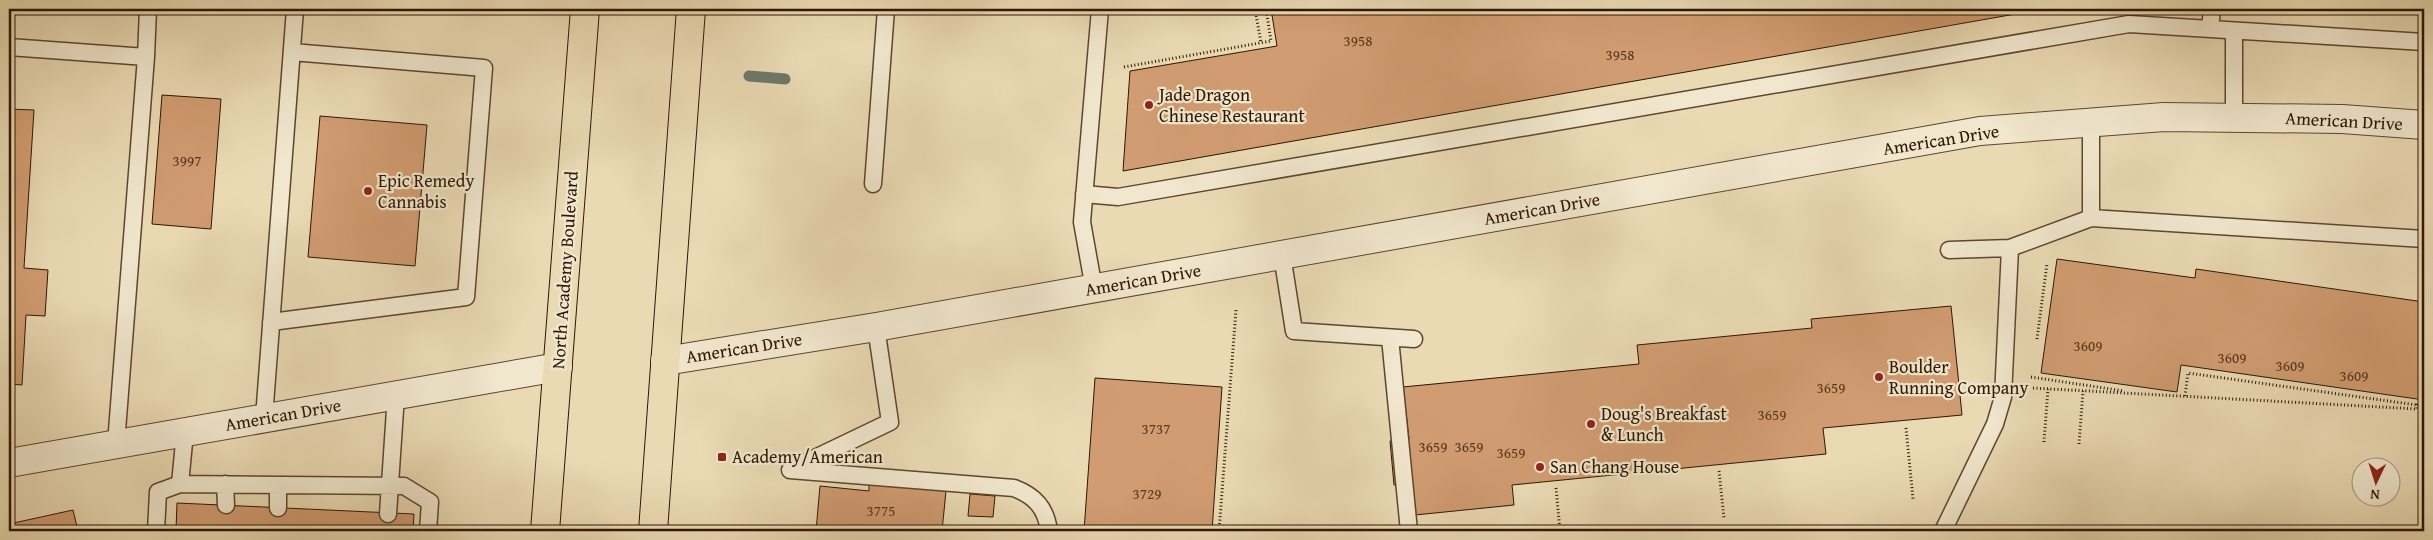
<svg xmlns="http://www.w3.org/2000/svg" width="2433" height="540" viewBox="0 0 2433 540" font-family="'Gentium Book Plus',serif">
<style>
.lines{fill:none;stroke-linecap:round;stroke-linejoin:round}
.stream{stroke:#6e786c;stroke-width:11}
.building{fill:#d19c71;stroke:#2f1602}
.lane-casing{stroke:#5e472e;stroke-width:19}
.street-casing{stroke:#5e472e;stroke-width:30}
.highway-casing{stroke:#2f1602;stroke-width:30}
.path{stroke:#2f1602;stroke-width:3;stroke-dasharray:1 2.5;stroke-linecap:butt}
.lane{stroke:#f1e7ce;stroke-width:16}
.street{stroke:#f1e7ce;stroke-width:28}
.highway{stroke:#eadab4;stroke-width:28}
.poi-dot{fill:#8f2418;stroke:#f1e7ce;stroke-width:2}
.labels{text-anchor:middle;stroke-width:4.5;stroke-linejoin:round;paint-order:stroke}
.number-label{font-size:15px;fill:#58381e}
.poi-label{font-size:18px;fill:#2f1602;stroke:#f1e7ce;text-anchor:start}
.street-label{font-size:18px;fill:#2f1602;stroke:#f1e7ce}
</style>
<rect width="100%" height="100%" fill="#eadab4"/>
<filter id="stains"><feTurbulence type="fractalNoise" baseFrequency=".004" numOctaves="4"/><feColorMatrix values="0 0 0 0 .2 0 0 0 0 .09 0 0 0 0 .02 0 0 0 .5 -.17"/></filter>
<radialGradient id="worn" r=".72"><stop offset=".6" stop-color="#630" stop-opacity="0"/><stop offset="1" stop-color="#630" stop-opacity=".3"/></radialGradient>
<g class="lines">
<!-- stream -->
<path class="stream" d="M749,76L785,79"/>
</g>
<!-- building -->
<path class="building" d="M1271,9H2044L1123,171L1130,71L1277,46Z
M162,95L221,99L211,229L152,224Z
M9,109L34,110L24,268L48,270L45,316L26,315L22,385L9,384Z
M320,116L427,125L415,266L308,257Z
M2057,259L2195,278L2196,269L2424,302V400L2181,365L2177,392L2041,373Z
M1951,306L1962,415L1823,428L1826,454L1512,485L1514,505L1415,515L1411,483L1394,485L1390,441L1409,439L1403,387L1639,364L1637,345L1812,328L1811,319Z
M1095,378L1222,387L1212,531H1084Z
M869,484L946,491L942,531H816L820,486L869,491Z
M970,494L995,496L993,517L968,516Z
M177,503L414,514L413,531H176Z
M73,510L78,531H9V524Z"/>
<g class="lines">
<defs>
<path id="lane" d="M2210,29L2212,9
M9,47L146,57
M2234,118V31
M873,184L886,9
M1084,194L1118,197L2129,24L2424,42
M2091,218L2424,239
M1949,250L2010,248
M1282,255L1294,331L1414,339
M1094,289L1082,222L1100,9
M271,322L466,297L484,68L292,52
M1390,338L1409,531
M264,418L295,9
M116,444L146,57L148,9
M792,469L890,422L876,327
M790,470L1014,488C1035,496 1046,508 1049,531
M180,484L185,432
M225,484L226,505
M278,508V485
M388,514L396,395
M156,531L158,492L180,484L404,486L430,502L428,531
M1943,531L1995,424L2003,397L2010,248L2091,218V123"/>
<path id="street" d="M665,361L876,327L1980,131L2164,117L2342,119L2424,125
M9,463L558,367"/>
<path id="highway" d="M545,531L585,9
M653,531L691,9"/>
</defs>
<!-- lane casing -->
<use href="#lane" class="lane-casing"/>
<!-- street casing -->
<use href="#street" class="street-casing"/>
<!-- highway casing -->
<use href="#highway" class="highway-casing"/>
<!-- path -->
<path class="path" d="M1255,9L1261,43
M1124,67L1271,41L1266,9
M2037,339L2047,264
M2031,377L2124,391
M2033,388L2417,409V405H2424
M2185,396L2188,373L2417,405
M1906,428L1913,499
M2044,442L2048,389
M2079,444L2083,391
M1719,471L1724,518
M1556,488L1560,531
M1219,531L1236,310"/>
<!-- lane -->
<use href="#lane" class="lane"/>
<!-- street -->
<use href="#street" class="street"/>
<!-- highway -->
<use href="#highway" class="highway"/>
</g>
<!-- markers -->
<g class="poi-dot">
<circle cx="1149" cy="105" r="5"/>
<circle cx="368" cy="191" r="5"/>
<circle cx="1879" cy="377" r="5"/>
<circle cx="1591" cy="424" r="5"/>
<rect x="717" y="452" width="10" height="10" rx="2.5"/>
<circle cx="1540" cy="467" r="5"/>
</g>
<g class="labels">
<!-- number labels -->
<g class="number-label">
<text x="1358" y="46">3958</text>
<text x="1620" y="60">3958</text>
<text x="187" y="166">3997</text>
<text x="2088" y="351">3609</text>
<text x="2232" y="363">3609</text>
<text x="2290" y="371">3609</text>
<text x="2354" y="381">3609</text>
<text x="1831" y="393">3659</text>
<text x="1772" y="420">3659</text>
<text x="1156" y="434">3737</text>
<text x="1433" y="452">3659</text>
<text x="1469" y="452">3659</text>
<text x="1511" y="458">3659</text>
<text x="1147" y="499">3729</text>
<text x="881" y="516">3775</text>
</g>
<!-- poi labels -->
<g class="poi-label">
<text x="1159" y="101">Jade Dragon<tspan x="1159" dy="21">Chinese Restaurant</tspan></text>
<text x="378" y="187">Epic Remedy<tspan x="378" dy="21">Cannabis</tspan></text>
<text x="1889" y="373">Boulder<tspan x="1889" dy="21">Running Company</tspan></text>
<text x="1601" y="420">Doug's Breakfast<tspan x="1601" dy="21">&amp; Lunch</tspan></text>
<text x="732" y="463">Academy/American</text>
<text x="1550" y="473">San Chang House</text>
</g>
<!-- street labels -->
<g class="street-label">
<text transform="translate(2344 121) rotate(3)" y="6">American Drive</text>
<text transform="translate(1941 140) rotate(-9)" y="6">American Drive</text>
<text transform="translate(1542 209) rotate(-10)" y="6">American Drive</text>
<text transform="translate(565 270) rotate(-86)" y="6">North Academy Boulevard</text>
<text transform="translate(1143 280) rotate(-10)" y="6">American Drive</text>
<text transform="translate(744 348) rotate(-9)" y="6">American Drive</text>
<text transform="translate(283 415) rotate(-10)" y="6">American Drive</text>
</g>
</g>
<!-- margin -->
<rect width="2433" height="540" fill="none" stroke="#eadab4" stroke-width="30"/>
<rect x="10" y="10" width="2413" height="520" fill="none" stroke="#2f1602" stroke-width="2.5"/>
<rect x="15" y="15" width="2403" height="510" fill="none" stroke="#2f1602"/>
<!-- north arrow -->
<g transform="translate(2376 482) rotate(184)"><circle r="24" fill="#f1e7ce" stroke="#a3937c"/>
<path d="M0-4L9 19L0 12L-9 19Z" fill="#8f2418"/>
<text y="-8" font-size="14" font-weight="bold" text-anchor="middle" fill="#2f1602">N</text>
</g>
<rect width="100%" height="100%" filter="url(#stains)"/>
<rect width="100%" height="100%" fill="url(#worn)"/>
</svg>
